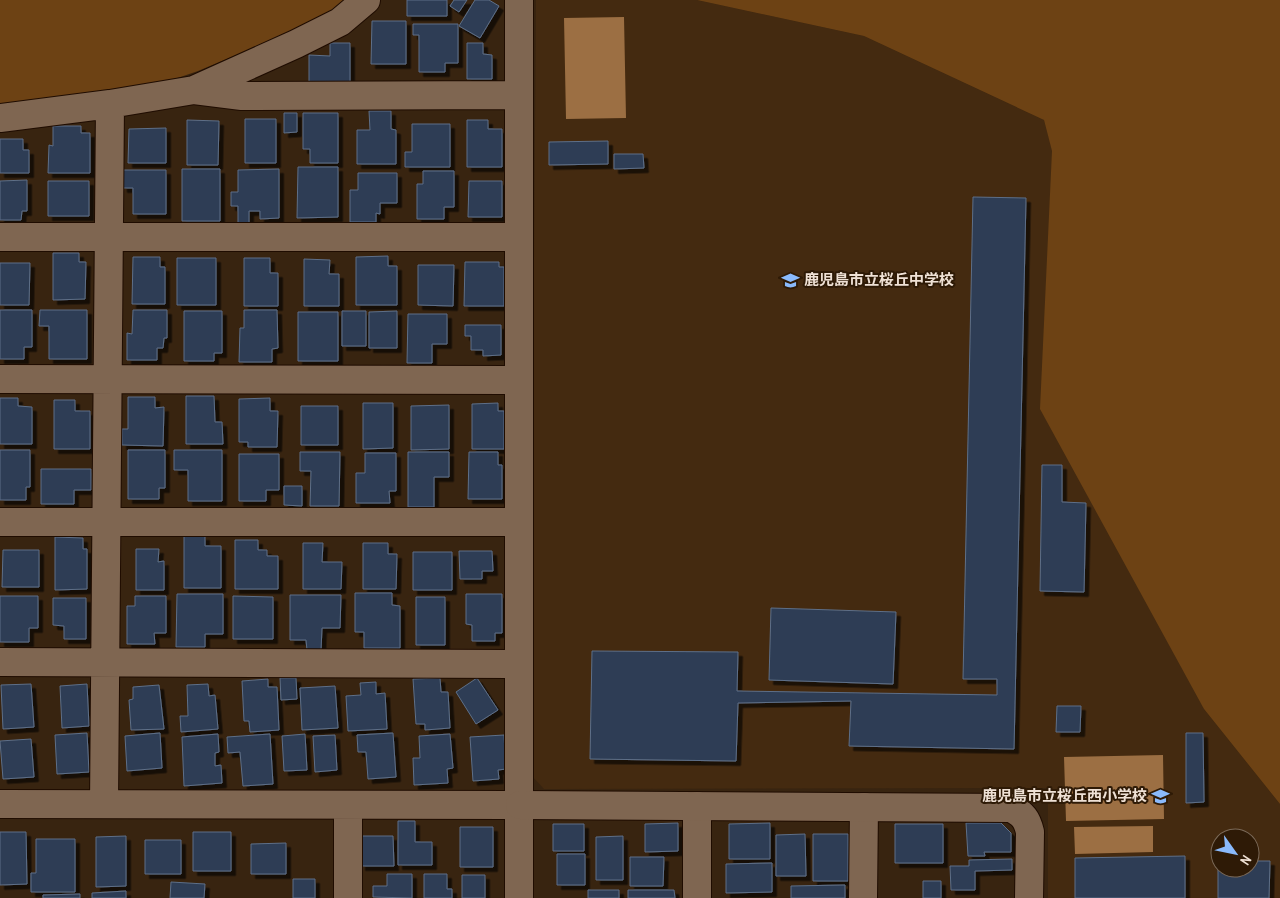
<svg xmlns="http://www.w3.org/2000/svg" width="1280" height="898" viewBox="0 0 1280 898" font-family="'Archivo Narrow','Noto Sans JP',sans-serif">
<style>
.built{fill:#442a10;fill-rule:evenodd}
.forest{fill:#6d4214}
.water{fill:#9c6f43}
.building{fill:#2d3d54;stroke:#5e6f88;filter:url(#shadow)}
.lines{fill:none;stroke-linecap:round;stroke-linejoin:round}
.minor-casing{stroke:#1f0c00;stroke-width:30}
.tertiary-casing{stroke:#1f0c00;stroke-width:30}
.minor{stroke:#7f6651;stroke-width:28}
.tertiary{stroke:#7f6651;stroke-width:28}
.labels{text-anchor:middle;stroke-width:4;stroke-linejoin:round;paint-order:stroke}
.poi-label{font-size:15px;font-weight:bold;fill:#efe1d5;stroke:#2e1a06;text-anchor:start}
</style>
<defs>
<filter id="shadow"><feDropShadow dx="4.5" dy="4.5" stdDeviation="0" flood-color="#0009"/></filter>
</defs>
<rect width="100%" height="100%" fill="#382410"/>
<!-- built -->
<path class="built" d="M536,0H697L864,36L1044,120L1204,709L1280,804V898H1048V788L544,789L530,774ZM1220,838H1250V868H1220Z"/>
<!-- forest -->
<path class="forest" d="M0,0H349L315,22L198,71L157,85L0,107Z
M697,0H1280V804L1204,709L1040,409L1052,151L1044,120L864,36Z"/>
<!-- water -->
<path class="water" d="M624,17L626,118L566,119L564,18Z
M1163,755L1164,819L1066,821L1064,757Z
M1153,826V852L1075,854L1074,827Z"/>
<!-- building -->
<path class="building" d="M407,0H447V16H407Z
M454,0H467L459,12L450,6Z
M475,0H489L499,6L480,38L459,26Z
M372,21H406V64H371Z
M413,24H458V63H445V72H419V35H413Z
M330,43H350V82H309V55L330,56Z
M467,43H483V54L492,55V79H467Z
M369,111H391V129L396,130V164H357V130H370Z
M284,113H297V132L284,133Z
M303,113H338V163H310V149H303Z
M245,119H276V163H245Z
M187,120L219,121L218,165H187Z
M467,120H488V129H502V167H467Z
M412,124H450V167H405V152H412Z
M53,126H81V133H90V173H48L49,145L53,146Z
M166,128V163H128L129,129Z
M0,139H23V150H29V173H0Z
M608,141V164L549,165V142Z
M614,154H643L644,168L614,169Z
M298,167H338V217L297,218Z
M182,169H220V221H182Z
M279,169V218L260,219V211H249V223H238V206H231V192H238V170Z
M122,170H166V214H133V188H123Z
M423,171H454V207H444V219H417V184H423Z
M358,173H397V203H380V214L376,213V222H350V190H358Z
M27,180V211H22L21,220H0V181Z
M48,181H89V216H48Z
M469,181H502V217H468Z
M973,197L1026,198L1014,749L849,746L851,701L738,703L736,761L590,759L592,651L738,652L737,691L997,695V679H963Z
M53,253H79V262H86L85,299L53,300Z
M388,256V266H397V305H356V257Z
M133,257H160V267H165V304H132Z
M177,258H216V305H177Z
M244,258H270V273H278V306H244Z
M304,259L330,260L329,274H339V306H304Z
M465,262H499V267H504V306H464Z
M0,263H30L29,305H0Z
M418,265H454L453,306L418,305Z
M0,310H32V347H24V359H0Z
M40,310H87V359H49V326H39Z
M133,310H167V338H164L163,348H157V360H127V333L132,334Z
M244,310H277L278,348L272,349V362H239L240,328H244Z
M184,311H222V353H214V361H184Z
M342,311H366V346H342Z
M397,311V348H369V312Z
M298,312H338V361H298Z
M408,314H447V344H432V363H407Z
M465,325H501V355L483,356V350H471V336H465Z
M186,396H214L215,422H222L223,444H186Z
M128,397H155V408L164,407L163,446L122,445V429H128Z
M0,398H18V406L32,407V444H0Z
M270,398V411H278L277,447H248V442H239V399Z
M54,400H75V411H90V449H54Z
M363,403H393V448L363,449Z
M498,403V411H504V449H472V404Z
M449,405V449L411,450V406Z
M301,406H338V445H301Z
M0,450H30V487H26V500H0Z
M128,450H165V488H159V499H128Z
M174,450H222V501H188V470H174Z
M300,452H340L339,506H310L311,471H300Z
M408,452H449V477H434V507H408Z
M469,452H498V465H502V499H468Z
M365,453H396V491H389L390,503H356V473H365Z
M239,454H279V490H266V501H239Z
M1042,465H1062V502L1086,503L1084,592L1040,591Z
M41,469H91V490H74V504H41Z
M284,486H302V506L284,505Z
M184,536H205V546H221V588H184Z
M55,537L83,538V549H87V589L55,590Z
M235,540H258V550H267V556H278V589H235Z
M303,543H323L322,562H342L341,589H303Z
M363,543H388V554H397L396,589H363Z
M136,549H159L158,562L164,561V590H136Z
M3,550H39V587H2Z
M459,551H492L493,571H482V579H460Z
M413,552H452V590H413Z
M355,593H392V605L400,606V648H364V632H355Z
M177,594H223V634H205V647H176Z
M466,594H502V633H495V641H472V625L466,624Z
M290,595H341L340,628H322L321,650H307L306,640H290Z
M0,596H38V628H29V642H0Z
M135,596H166V633H154L155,644H127V606H135Z
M233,596L273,597V639H233Z
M416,597H445V645H416Z
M53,598H86V639H64V626L53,625Z
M771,608L896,612L893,684L769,680Z
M280,678H296L297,699L281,700Z
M440,678L441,692H448L450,728L425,730V724H416L413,679Z
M477,678L498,710L476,724L456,692Z
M268,679V687H277L279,730L250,732L249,721H244L242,681Z
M376,682V694L385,693L387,729L348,731L346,696L361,695L360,683Z
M31,684L34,727L3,729L1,685Z
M87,684L89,726L62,728L60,686Z
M208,684L209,696L215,695L218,729L181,732L180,716H188L187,685Z
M159,685L164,729L131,730L129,700L133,699V687Z
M335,686L338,728L302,730L300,688Z
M1057,706H1081L1080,732H1056Z
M87,733L89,772L57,774L55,735Z
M160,733L162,768L127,771L125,736Z
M393,733L396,777L368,779L366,752H358L357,735Z
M1186,733H1203L1204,802L1186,803Z
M218,734L219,752L215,753V766L221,765L222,783L184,786L182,737Z
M270,734L273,784L243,786L240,752L228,753L227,737Z
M305,734L307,770L284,771L282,736Z
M450,734L453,768L447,769L448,783L414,785L413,758H420L419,736Z
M335,735L337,770L315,772L313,736Z
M504,735L506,769L498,770L499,779L473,781L470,737Z
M31,739L34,777L3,779L0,741Z
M398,821H415V842H432V865H398Z
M678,823V851L645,852V824Z
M770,823V859H729V824Z
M966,823H1001L1011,833V852H984L985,856H968Z
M553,824H584V851H553Z
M895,824H943V863H895Z
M460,827H493V867H460Z
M0,832H26L27,884L0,885Z
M193,832H231V871H193Z
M805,834L806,876H776V835Z
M813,834H848V881H813Z
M126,836V886L96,887V837Z
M361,836H393L394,866H361Z
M623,836V880H596V837Z
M36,839H75V892H31V873H36Z
M145,840H181V874H145Z
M286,843V874H251V844Z
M557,854H585V885H557Z
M1185,856V898H1075V858Z
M630,857H664L663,886H630Z
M1012,859V870L975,871V890H951L950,866H969V860Z
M1218,861H1220V868H1250V861H1270L1269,898H1218Z
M772,863V892L726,893V864Z
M387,874H412V898L373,897V886H387Z
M424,874H447V889H452V898H424Z
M462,875H485V898H462Z
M293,879H315V898H293Z
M923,881H941V898H923Z
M171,882L205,884L204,898H170Z
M845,885V898H791V886Z
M588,890H619V898H588Z
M628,890H674L675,898H628Z
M126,891V898H92V893Z
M80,894V898H43V895Z"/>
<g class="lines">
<defs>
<path id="minor" d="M519,0V898
M194,90L242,96L519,95
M0,118L110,104L194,90L296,44L340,22L366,0
M0,237H519
M0,379L519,380
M0,522H519
M0,662L519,664
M0,804L520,805
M104,804L110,104
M697,806V898
M348,898V805
M863,898L864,807"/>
<path id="tertiary" d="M520,805L1011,808C1023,814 1027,819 1030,832L1029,898"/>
</defs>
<!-- minor casing -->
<use href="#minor" class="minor-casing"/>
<!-- tertiary casing -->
<use href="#tertiary" class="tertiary-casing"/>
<!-- minor -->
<use href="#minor" class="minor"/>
<!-- tertiary -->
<use href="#tertiary" class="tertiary"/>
</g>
<!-- icons -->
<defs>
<symbol id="school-bare" viewBox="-9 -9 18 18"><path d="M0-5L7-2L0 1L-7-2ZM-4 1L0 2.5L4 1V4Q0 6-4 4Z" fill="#8abafc" stroke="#2e1a06" stroke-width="2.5" paint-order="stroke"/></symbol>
</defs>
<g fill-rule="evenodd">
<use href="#school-bare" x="778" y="268" width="25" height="25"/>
<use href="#school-bare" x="1148" y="784" width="25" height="25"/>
</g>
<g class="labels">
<!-- poi labels -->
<g class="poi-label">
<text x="804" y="285">鹿児島市立桜丘中学校</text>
<text x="1147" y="801" text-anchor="end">鹿児島市立桜丘西小学校</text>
</g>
</g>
<!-- north arrow -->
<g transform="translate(1235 853) rotate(123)"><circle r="24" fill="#2e1a06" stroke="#7b6a59"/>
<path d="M0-4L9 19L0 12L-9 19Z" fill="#8abafc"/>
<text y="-8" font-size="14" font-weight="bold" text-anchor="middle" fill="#efe1d5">N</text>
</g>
</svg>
